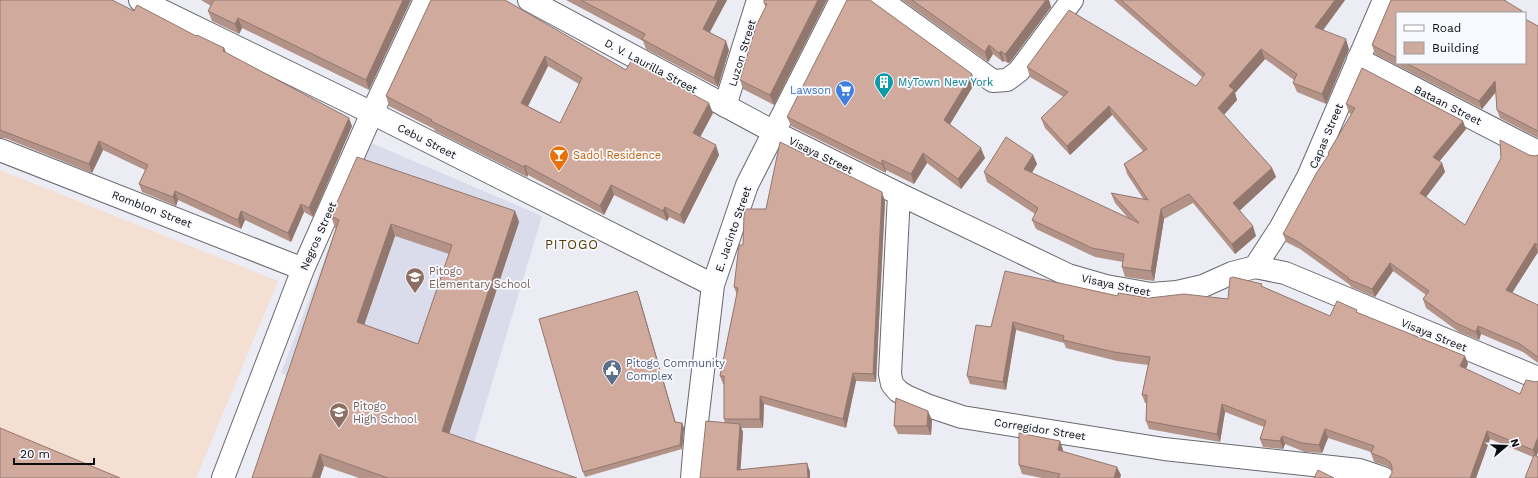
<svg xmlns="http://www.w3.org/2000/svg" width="1538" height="478" viewBox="0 0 1538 478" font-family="'Work Sans',sans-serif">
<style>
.commercial{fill:#f5ded2}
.built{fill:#dadceb}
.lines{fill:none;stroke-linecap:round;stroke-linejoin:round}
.minor-casing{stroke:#68686f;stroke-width:24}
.minor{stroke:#fff;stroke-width:22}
.wall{fill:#b39287;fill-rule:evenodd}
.shaded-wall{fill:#92776e}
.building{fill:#d0aa9d;stroke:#92776e;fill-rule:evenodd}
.labels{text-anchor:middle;stroke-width:3.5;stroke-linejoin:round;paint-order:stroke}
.street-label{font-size:11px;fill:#0b0c0e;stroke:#f9faff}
.culture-label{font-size:11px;fill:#0d838f;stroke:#f9faff;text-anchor:start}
.shop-label{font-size:11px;fill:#366cbe;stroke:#f9faff;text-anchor:end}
.food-label{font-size:11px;fill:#c56008;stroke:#f9faff;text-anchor:start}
.education-label{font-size:11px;fill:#785e54;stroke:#f9faff;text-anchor:start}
.service-label{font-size:11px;fill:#4e5e75;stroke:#f9faff;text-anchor:start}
.quarter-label{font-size:13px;letter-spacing:1px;fill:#593b00;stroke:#f9faff}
</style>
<rect width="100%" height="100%" fill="#ebecf4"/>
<!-- commercial -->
<path class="commercial" d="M0,170L278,281L196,478H0Z"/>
<!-- built -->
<path class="built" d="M369,142L542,216L474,443L281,373Z"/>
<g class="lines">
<defs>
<path id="minor" d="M140,0L372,113L713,285
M529,0L774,132L899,194L1068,275L1106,286L1151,294L1177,292L1203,286L1232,273L1255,267L1285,273L1538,378
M881,0L993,81L1007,80L1019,71L1072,0
M1358,59L1538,152
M725,106L758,0
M0,150L303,269
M899,194L890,374L892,384L898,391L906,396L929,406L962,417L1164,449L1359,470L1383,478
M1255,267L1281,227L1308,177L1384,0
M223,478L303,269L372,113L425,0
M692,478L696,430L713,285L747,185L841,0"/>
</defs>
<!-- minor casing -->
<use href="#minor" class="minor-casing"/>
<!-- minor -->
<use href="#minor" class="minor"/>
</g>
<!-- wall -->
<path class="wall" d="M0,0L134,11L224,48L226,53L352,126L313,217L304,212L291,242L245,220L241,229L178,200L176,206L142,192L139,184L145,170L103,150L92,173L5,138H0Z
M201,0H411L369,90L242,28L239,34L212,21L208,11L211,6Z
M431,0L626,70L713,113L700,137L719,155L684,224L669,217L667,221L614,195L604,215L528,175L527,177L435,131L434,129L389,106L386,96ZM548,66L579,84L560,123L528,106Z
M566,0H727L710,32L729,50L718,87L646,49L643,41Z
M827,0L774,105L743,89L740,80L766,8L764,3Z
M902,0H1049L1051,7L1010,62L1008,63L1004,61L1003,62L993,54L988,62Z
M1114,0H1345L1323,30L1349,49L1326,104L1297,92L1293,83L1294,80L1265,59L1235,93L1237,100L1224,115L1272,168L1276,177L1240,210L1256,236L1235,254L1193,203L1164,219L1154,281L1125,277L1122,267L1123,262L1095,257L1036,229L1032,220L1035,214L987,182L984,172L1033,155L1037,164L1032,173L1129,219L1115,203L1111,193L1144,200L1127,174L1124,164L1143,151L1112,115L1070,155L1045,128L1041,118L1064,97L1030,77L1027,67L1196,86L1203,78Z
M1391,0H1506V2L1522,11L1523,13H1397V63H1525V19L1538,26V138L1500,118L1497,110L1496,92L1482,109L1375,54L1372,45Z
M975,83L950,124L985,158L961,189L927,163L914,184L886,170V173L791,126L787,117Z
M1346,104L1466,129L1439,162L1442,163L1445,172L1426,197L1465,225L1529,155L1535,156L1538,155V252L1512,292L1538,305V363L1523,352L1481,334L1479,340L1459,332L1426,308L1423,299L1426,295L1393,271L1375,297L1351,287L1350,285L1300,249L1286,242L1283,234L1329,155L1328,153L1352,114L1349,113Z
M885,201L876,382L856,381L846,428L764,404L763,428H741L743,432L740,470L807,463L810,472L700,478L725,423L724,419V385L723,384L720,376L737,295L734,287L743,245L766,209Z
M515,211L519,222L449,434L577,478H359L324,466L320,478L291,363L336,228H335L331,216ZM395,236L449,254L418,344L364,325Z
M1263,287L1330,316L1358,313L1465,356L1468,364L1466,369L1538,452L1533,457L1490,439L1476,478H1389L1392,473V470L1387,466L1374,462L1371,453V452L1328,438L1322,453L1305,452L1285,444L1283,449L1263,447L1260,439L1264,427L1225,412L1220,442L1149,429L1146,421L1147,403H1145L1142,395L1148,365L1117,361L1066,348L1064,343L1016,330L1006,390L970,384L967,376L991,327L1118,296L1149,298L1228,299Z
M639,296L675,422L682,423L684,428L682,449L585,477L583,472Z
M932,420L931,435L898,434L894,426Z
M1060,441L1063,450V452L1121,475L1120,478H1042L1022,474L1019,465Z"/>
<!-- shaded-wall -->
<path class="shaded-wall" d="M403,0H411L369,90L366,80Z
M718,0H727L706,39L703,29Z
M818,0H827L774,105L770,95Z
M1046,0H1049L1051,7L1010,62L1008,63L1005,54Z
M1335,0H1345L1318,37L1315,27Z
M238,18L242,28L239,34L235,24Z
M1346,39L1349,49L1326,104L1322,94Z
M726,41L729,50L718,87L714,78Z
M989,45L993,54L988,62L985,52Z
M224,48L228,57L223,51Z
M1261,49L1265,59L1235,93L1237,100L1221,118L1218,108L1229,86Z
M1001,51L1004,61L1003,62L999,53Z
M545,56L548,66L525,112L521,103Z
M972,74L975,83L947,129L944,120Z
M1495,81L1498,89L1482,109L1479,101Z
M709,103L713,113L697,143L693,133Z
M1109,106L1112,115L1070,155L1067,146Z
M349,118L352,126L313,217L309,208Z
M1463,121L1466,129L1436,165L1433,157Z
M99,141L103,150L92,173L89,164Z
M716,145L719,155L684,224L680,215Z
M981,148L985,158L961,189L958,179Z
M923,153L927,163L914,184L911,174Z
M1033,155L1037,164L1028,179L1024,169Z
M882,160L886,170V173L882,164Z
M1442,163L1445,172L1423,201L1420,193Z
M525,165L528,175L527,177L524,167Z
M1272,168L1276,177L1237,213L1233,203Z
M611,185L614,195L604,215L600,206Z
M175,191L178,200L176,206L173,197Z
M882,192L885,201L876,382L873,374Z
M301,204L304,212L291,242L288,233Z
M665,207L669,217L667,221L663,211Z
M1161,209L1164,219L1154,281L1151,271Z
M241,211L245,220L241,229L238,220Z
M515,211L519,222L446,443L442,431Z
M391,224L395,236L361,334L357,322Z
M1253,226L1256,236L1235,254L1232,244Z
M1535,243L1538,252L1509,298L1506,290Z
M1390,263L1393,271L1375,297L1372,289Z
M637,291L639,296L677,427L675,422Z
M1013,322L1016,330L1006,390L1003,382Z
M1478,326L1481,334L1479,340L1476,332Z
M1465,356L1468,364L1463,375L1460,366Z
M853,373L856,381L846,428L843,419Z
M760,396L764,404L763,428L760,419Z
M1222,404L1225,412L1220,442L1217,434Z
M928,411L932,420L931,435L927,426Z
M682,423L684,428L682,449L680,445Z
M740,424L743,432L740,478L737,470Z
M1325,429L1328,438L1322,453L1319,445Z
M1487,431L1490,439L1476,478H1470Z
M1282,436L1285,444L1283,449L1280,441Z
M1538,437V452L1536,458L1533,450Z
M1060,441L1063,450L1061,459L1058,450Z
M320,454L324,466L320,478H312Z
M807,463L810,472V478H808Z
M1117,467L1121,475L1120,478H1114Z"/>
<!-- building -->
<path class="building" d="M0,0H112L134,11L137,5L196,36L197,35L224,48L223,51L349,118L309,208L301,204L288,233L241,211L238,220L175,191L173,197L139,184L148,165L99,141L89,164L0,130Z
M214,0H403L366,80L238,18L235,24L208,11Z
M431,0H505L626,70L631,61L709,103L693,133L716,145L680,215L665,207L663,211L611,185L600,206L525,165L524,167L431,121L432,120L386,96ZM545,56L582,78L560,123L521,103Z
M581,0H718L703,29L726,41L714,78L642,39L645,34Z
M764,0H818L770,95L740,80L756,26L767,4L764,3Z
M847,0H870L972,74L944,120L981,148L958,179L923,153L911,174L882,160V164L787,117Z
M912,0H1046L1007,52L1005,54L1001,51L999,53L989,45L985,52Z
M1121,0H1335L1315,27L1346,39L1322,94L1293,83L1297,74L1261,49L1229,86L1234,90L1218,108L1272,168L1233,203L1253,226L1232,244L1189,194L1161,209L1151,271L1122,267L1124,254L1092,248L1032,220L1038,208L984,172L1006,137L1033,155L1024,169L1139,223L1111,193L1148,200L1124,164L1147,149L1109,106L1067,146L1041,118L1068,92L1027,67L1069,10L1196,86L1205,74Z
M1391,0H1504L1522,11L1521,13H1397V58L1372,45Z
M1525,19L1538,26V131L1497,110L1495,81L1479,101L1406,63H1525Z
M1362,68L1463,121L1433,157L1442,163L1420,193L1465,225L1501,158L1500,140L1529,155L1535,156L1538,155V245L1535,243L1506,290L1538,305V357L1520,344L1478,326L1476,332L1456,323L1423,299L1429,291L1390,263L1372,289L1348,279L1349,278L1297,241L1283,234L1317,172L1329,154L1328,153L1355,108L1346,104Z
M780,142L882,192L873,374L853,373L843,419L760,396V419H724V376H720L738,288L734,287L739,245H743L744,215L746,209H766Z
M357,157L515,211L442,431L577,478H388L320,454L312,478H252L291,363L339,220L331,216ZM391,224L452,245L418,344L357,322Z
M1005,271L1118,296V293L1149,298L1184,294L1228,299L1230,278L1233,277L1262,284L1261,286L1330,316L1337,301L1357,310L1356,312L1465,356L1460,366L1520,394L1526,380L1536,382L1538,381V437L1533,450L1487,431L1470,478H1389L1392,473V467L1390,462L1384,458L1371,453L1374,446L1325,429L1319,445L1302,443L1282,436L1280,441L1260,439L1266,421L1222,404L1217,434L1146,421L1147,395H1142L1150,357L1114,352L1063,340L1064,336L1013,322L1003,382L967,376L976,325L991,327Z
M637,291L675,422L682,423L680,445L583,472L539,319Z
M896,398L928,411L927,426H894Z
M706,421L740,424L737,470L807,463L808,478H700Z
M0,428L120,478H0Z
M1019,433L1060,441L1058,450L1117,467L1114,478H1058L1060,474L1019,465Z
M1534,455L1538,457V478H1525Z
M1318,470L1334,478H1314Z"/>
<!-- icons -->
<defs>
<symbol id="building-pin" viewBox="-11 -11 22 30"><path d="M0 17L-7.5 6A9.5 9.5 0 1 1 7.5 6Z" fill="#0f9aa8" stroke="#f9faff"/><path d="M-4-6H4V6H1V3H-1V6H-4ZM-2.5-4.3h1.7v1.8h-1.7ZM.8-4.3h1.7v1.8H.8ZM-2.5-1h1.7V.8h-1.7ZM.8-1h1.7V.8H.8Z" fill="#fff"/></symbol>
<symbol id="supermarket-pin" viewBox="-11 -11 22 30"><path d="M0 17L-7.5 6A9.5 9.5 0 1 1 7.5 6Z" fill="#3f7fe0" stroke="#f9faff"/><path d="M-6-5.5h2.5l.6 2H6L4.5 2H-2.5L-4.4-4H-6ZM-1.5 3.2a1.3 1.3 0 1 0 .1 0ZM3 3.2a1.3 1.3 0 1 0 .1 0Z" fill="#fff"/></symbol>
<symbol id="bar-pin" viewBox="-11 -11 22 30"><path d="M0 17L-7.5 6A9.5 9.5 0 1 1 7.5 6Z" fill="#e8710a" stroke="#f9faff"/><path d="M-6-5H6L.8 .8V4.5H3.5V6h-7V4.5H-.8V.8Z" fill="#fff"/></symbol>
<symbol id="school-pin" viewBox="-11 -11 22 30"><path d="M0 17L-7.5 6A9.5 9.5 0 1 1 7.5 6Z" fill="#8d6e63" stroke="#f9faff"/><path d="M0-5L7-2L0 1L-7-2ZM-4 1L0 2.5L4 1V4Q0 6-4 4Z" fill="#fff"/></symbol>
<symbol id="civic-pin" viewBox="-11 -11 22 30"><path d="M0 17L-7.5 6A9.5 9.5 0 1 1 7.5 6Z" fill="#5c6f8a" stroke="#f9faff"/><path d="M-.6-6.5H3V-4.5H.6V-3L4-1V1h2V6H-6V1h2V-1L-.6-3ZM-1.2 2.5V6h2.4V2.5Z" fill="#fff"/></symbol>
</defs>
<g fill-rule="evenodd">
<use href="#building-pin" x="873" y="71" width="22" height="30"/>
<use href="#supermarket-pin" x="834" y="79" width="22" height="30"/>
<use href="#bar-pin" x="548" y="144" width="22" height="30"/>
<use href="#school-pin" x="404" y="266" width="22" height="30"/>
<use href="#civic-pin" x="601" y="358" width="22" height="30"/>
<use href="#school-pin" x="328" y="401" width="22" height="30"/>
</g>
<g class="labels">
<!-- street labels -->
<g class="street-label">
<text transform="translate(742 53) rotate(-73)" y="4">Luzon Street</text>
<text transform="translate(651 66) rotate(28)" y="4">D. V. Laurilla Street</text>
<text transform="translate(1448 105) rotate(27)" y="4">Bataan Street</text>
<text transform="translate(1326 136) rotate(-67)" y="4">Capas Street</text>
<text transform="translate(427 141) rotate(27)" y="4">Cebu Street</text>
<text transform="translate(821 155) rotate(26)" y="4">Visaya Street</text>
<text transform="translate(152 209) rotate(21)" y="4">Romblon Street</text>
<text transform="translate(733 229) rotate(-71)" y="4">E. Jacinto Street</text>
<text transform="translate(318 236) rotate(-66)" y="4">Negros Street</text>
<text transform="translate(1116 285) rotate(12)" y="4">Visaya Street</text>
<text transform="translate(1434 335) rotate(22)" y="4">Visaya Street</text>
<text transform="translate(1040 429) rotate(9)" y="4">Corregidor Street</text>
</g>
<!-- culture labels -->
<g class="culture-label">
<text x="898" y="86">MyTown New York</text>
</g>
<!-- shop labels -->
<g class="shop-label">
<text x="831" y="94">Lawson</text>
</g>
<!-- food labels -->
<g class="food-label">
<text x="573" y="159">Sadol Residence</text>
</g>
<!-- education labels -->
<g class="education-label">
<text x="429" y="275">Pitogo<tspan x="429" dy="13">Elementary School</tspan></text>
<text x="353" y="410">Pitogo<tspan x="353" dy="13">High School</tspan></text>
</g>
<!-- service labels -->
<g class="service-label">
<text x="626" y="367">Pitogo Community<tspan x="626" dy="13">Complex</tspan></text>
</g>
<!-- quarter labels -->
<g class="quarter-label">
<text x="572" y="249">PITOGO</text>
</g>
</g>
<!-- legend -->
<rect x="1396" y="12" width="130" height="52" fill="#f9faff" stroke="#9a9b9f"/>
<rect x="1404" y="25" width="20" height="6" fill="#ffffff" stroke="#9a9b9f"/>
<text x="1432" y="32" font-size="12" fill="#0b0c0e">Road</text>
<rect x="1404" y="42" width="20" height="12" fill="#d0aa9d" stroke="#9a9b9f"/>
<text x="1432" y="52" font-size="12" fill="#0b0c0e">Building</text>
<!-- north arrow -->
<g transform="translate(1506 446) rotate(71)" stroke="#f9faff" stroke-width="3" paint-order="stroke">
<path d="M0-3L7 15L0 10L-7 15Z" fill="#0b0c0e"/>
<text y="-6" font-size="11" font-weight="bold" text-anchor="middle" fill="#0b0c0e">N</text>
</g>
<!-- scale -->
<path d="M14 458v6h80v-6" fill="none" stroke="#0b0c0e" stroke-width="2"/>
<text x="20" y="458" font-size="12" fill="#0b0c0e" stroke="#f9faff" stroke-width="3" paint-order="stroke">20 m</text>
</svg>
